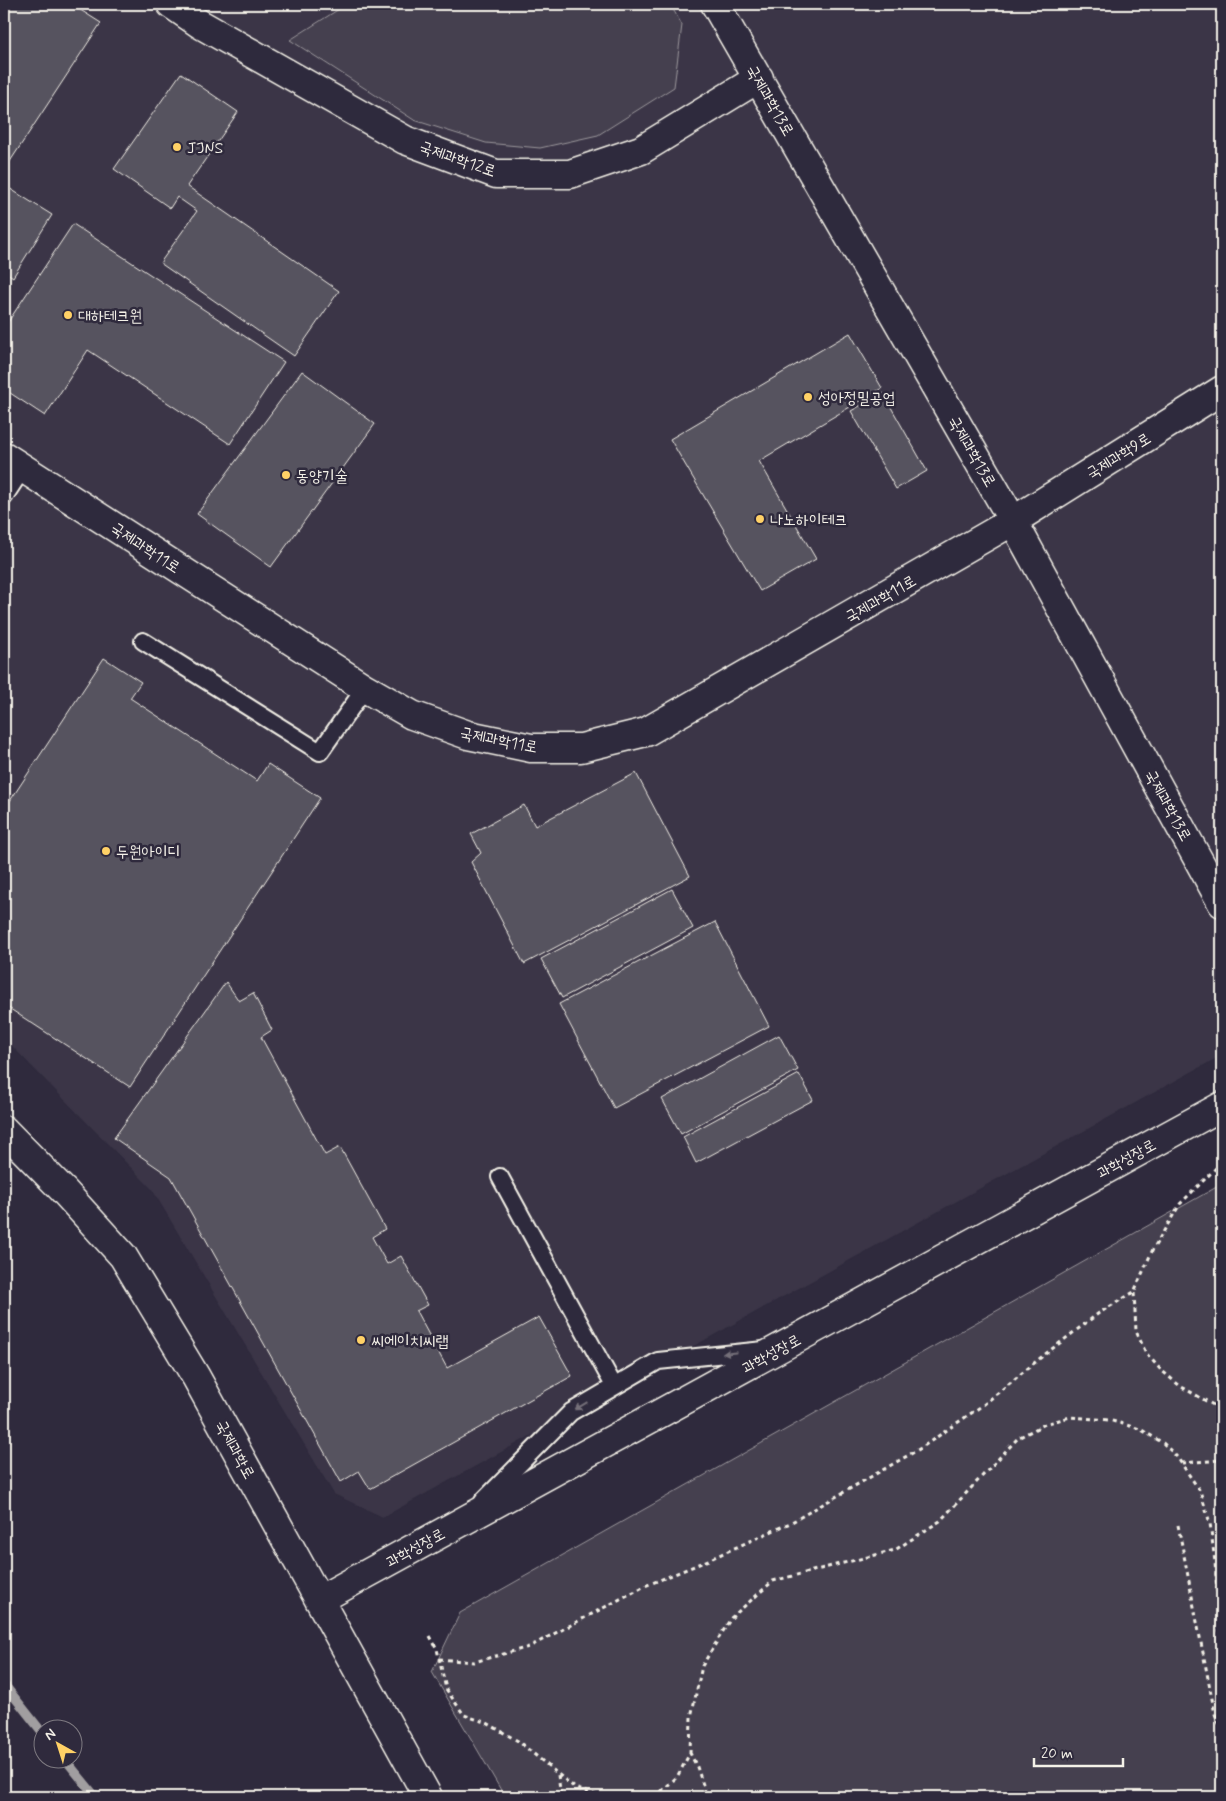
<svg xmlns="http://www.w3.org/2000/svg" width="1226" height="1801" viewBox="0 0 1226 1801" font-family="Mynerve,'Poor Story',sans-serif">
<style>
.built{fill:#3b3647}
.green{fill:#454050;stroke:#9c989c}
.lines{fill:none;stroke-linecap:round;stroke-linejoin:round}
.stream{stroke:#a19ea0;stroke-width:9}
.building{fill:#56525f;stroke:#f4f1e8}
.service-casing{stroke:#f4f1e8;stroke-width:20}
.minor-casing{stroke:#f4f1e8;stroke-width:31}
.tertiary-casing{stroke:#f4f1e8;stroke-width:31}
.path{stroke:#f4f1e8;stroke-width:3;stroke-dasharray:4 4;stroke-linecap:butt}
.service{stroke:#2f2a3d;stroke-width:16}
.minor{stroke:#2f2a3d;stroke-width:28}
.tertiary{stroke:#2f2a3d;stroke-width:28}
.oneway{fill:#747079}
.poi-dot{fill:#ffd166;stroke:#2f2a3d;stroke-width:2}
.labels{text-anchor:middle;stroke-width:5;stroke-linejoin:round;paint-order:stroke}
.street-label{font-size:16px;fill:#f4f1e8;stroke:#2f2a3d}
.poi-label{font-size:16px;fill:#f4f1e8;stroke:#2f2a3d;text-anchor:start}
</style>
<rect width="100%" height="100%" fill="#2f2a3d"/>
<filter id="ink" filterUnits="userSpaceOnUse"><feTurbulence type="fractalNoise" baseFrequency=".02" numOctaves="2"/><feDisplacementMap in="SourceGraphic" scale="10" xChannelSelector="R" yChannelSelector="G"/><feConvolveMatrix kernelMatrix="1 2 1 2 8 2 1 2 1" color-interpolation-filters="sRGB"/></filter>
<g filter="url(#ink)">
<!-- built -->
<path class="built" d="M4,4H1222V1055L383,1517L334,1494L152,1189L12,1046L4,1041Z"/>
<!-- green -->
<path class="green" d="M347,4H670L682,25L674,87L598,135L540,148L486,143L414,120L290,40Z
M1222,1184V1797H505L432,1672L460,1613Z"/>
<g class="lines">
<!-- stream -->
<path class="stream" d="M4,1684L42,1732
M64,1758L96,1797"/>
</g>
<!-- building -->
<path class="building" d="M4,4H71L101,23L9,163L4,159Z
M181,73L238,112L187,186L339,291L294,356L160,263L197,211L177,197L170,208L114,169Z
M4,185L52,215L13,277L4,271Z
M73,224L284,362L230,444L88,350L45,416L4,389V328Z
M850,333L882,388L759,461L816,559L760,591L670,439Z
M302,371L375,424L271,567L197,514Z
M883,393L927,471L896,489L851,411Z
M104,658L141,682L130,698L257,781L268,764L320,798L130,1087L4,1005V810Z
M636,773L690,876L524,964L471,862L481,853L471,834L524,805L535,826Z
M672,889L693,928L562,998L541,959Z
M715,922L769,1026L614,1108L559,1004Z
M226,982L239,1001L253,993L272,1030L261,1037L325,1155L340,1147L385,1229L372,1237L387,1264L401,1256L428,1305L416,1311L447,1368L539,1317L572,1376L370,1489L359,1471L341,1482L171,1177L114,1138Z
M779,1035L798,1070L681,1134L662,1099Z
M799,1074L813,1100L696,1163L683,1137Z"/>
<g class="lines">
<defs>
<path id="service" d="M4,497L23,468
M143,641L320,752L365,688
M500,1177L614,1386
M483,1501L571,1412L658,1361L764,1350"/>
<path id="minor" d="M171,4L200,24L405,140L496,174H570L641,150L759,78
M715,4L1013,521L1222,903
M4,456L365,688L412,715L468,735L531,748H581L646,732L1013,521L1222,390"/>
<path id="tertiary" d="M4,1130L63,1190L123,1256L196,1377L428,1797
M319,1600L1222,1106"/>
</defs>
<!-- service casing -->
<use href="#service" class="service-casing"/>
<!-- minor casing -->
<use href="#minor" class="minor-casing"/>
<!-- tertiary casing -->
<use href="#tertiary" class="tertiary-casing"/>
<!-- path -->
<path class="path" d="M1222,1162L1180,1204L1153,1249L1134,1292L1136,1331L1146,1353L1161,1370L1180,1386L1222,1410
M1182,1463L1222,1460
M1178,1525L1215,1714L1222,1730
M430,1636L437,1649L446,1689L464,1715L487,1723L518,1741L575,1788L602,1797
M439,1659L474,1662L529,1647L645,1586L697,1565L790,1523L921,1448L983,1405L1044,1355L1099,1313L1134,1292
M690,1753L691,1717L702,1666L731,1618L773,1581L895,1550L940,1521L1018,1438L1045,1424L1070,1417L1109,1420L1140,1429L1163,1443L1177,1457L1200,1491L1210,1523L1215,1562L1222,1663
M558,1775L561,1797
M655,1797L677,1777L690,1753L697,1767L707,1797"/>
<!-- service -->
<use href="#service" class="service"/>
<!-- minor -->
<use href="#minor" class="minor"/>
<!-- tertiary -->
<use href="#tertiary" class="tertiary"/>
</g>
<!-- one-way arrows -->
<defs><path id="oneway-solid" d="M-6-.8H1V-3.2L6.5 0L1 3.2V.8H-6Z" transform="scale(1.25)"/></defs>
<g class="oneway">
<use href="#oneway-solid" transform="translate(730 1353) rotate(174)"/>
<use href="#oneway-solid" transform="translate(581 1406) rotate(149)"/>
</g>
</g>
<!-- markers -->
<g class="poi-dot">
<circle cx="177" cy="147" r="5"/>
<circle cx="68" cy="315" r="5"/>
<circle cx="808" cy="397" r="5"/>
<circle cx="286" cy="475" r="5"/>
<circle cx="760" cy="519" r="5"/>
<circle cx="106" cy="851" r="5"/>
<circle cx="361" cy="1340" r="5"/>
</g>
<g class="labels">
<!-- street labels -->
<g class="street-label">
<text transform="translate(771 100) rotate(60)" y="6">국제과학13로</text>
<text transform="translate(458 158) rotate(19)" y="6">국제과학12로</text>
<text transform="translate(973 451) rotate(60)" y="6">국제과학13로</text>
<text transform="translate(1118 455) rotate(-32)" y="6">국제과학9로</text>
<text transform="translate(146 547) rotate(33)" y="6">국제과학11로</text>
<text transform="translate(880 598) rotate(-30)" y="6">국제과학11로</text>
<text transform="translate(499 739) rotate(11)" y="6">국제과학11로</text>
<text transform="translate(1169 805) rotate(61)" y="6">국제과학13로</text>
<text transform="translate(1126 1158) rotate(-29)" y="6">과학성장로</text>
<text transform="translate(771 1353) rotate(-29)" y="6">과학성장로</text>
<text transform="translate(236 1449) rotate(61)" y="6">국제과학로</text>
<text transform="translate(415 1547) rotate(-29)" y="6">과학성장로</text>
</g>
<!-- poi labels -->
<g class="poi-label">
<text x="187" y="153">JJNS</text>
<text x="78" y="321">대하테크원</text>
<text x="818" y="403">성아정밀공업</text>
<text x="296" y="481">동양기술</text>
<text x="770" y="525">나노하이테크</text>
<text x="116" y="857">두원아이디</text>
<text x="371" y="1346">씨에이치씨랩</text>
</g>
</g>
<!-- margin -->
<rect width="1226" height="1801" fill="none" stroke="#2f2a3d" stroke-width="20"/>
<rect x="10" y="10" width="1206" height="1781" fill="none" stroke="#f4f1e8" stroke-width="2" filter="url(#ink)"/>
<!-- north arrow -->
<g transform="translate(58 1744) rotate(321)"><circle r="24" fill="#2f2a3d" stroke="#7e7a81"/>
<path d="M0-4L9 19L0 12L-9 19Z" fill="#ffd166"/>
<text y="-8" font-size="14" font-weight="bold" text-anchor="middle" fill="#f4f1e8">N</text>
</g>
<!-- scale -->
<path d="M1034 1758v8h89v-8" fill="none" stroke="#f4f1e8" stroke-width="2.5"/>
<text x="1041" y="1758" font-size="15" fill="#f4f1e8" stroke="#2f2a3d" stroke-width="4" paint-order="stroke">20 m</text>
</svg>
